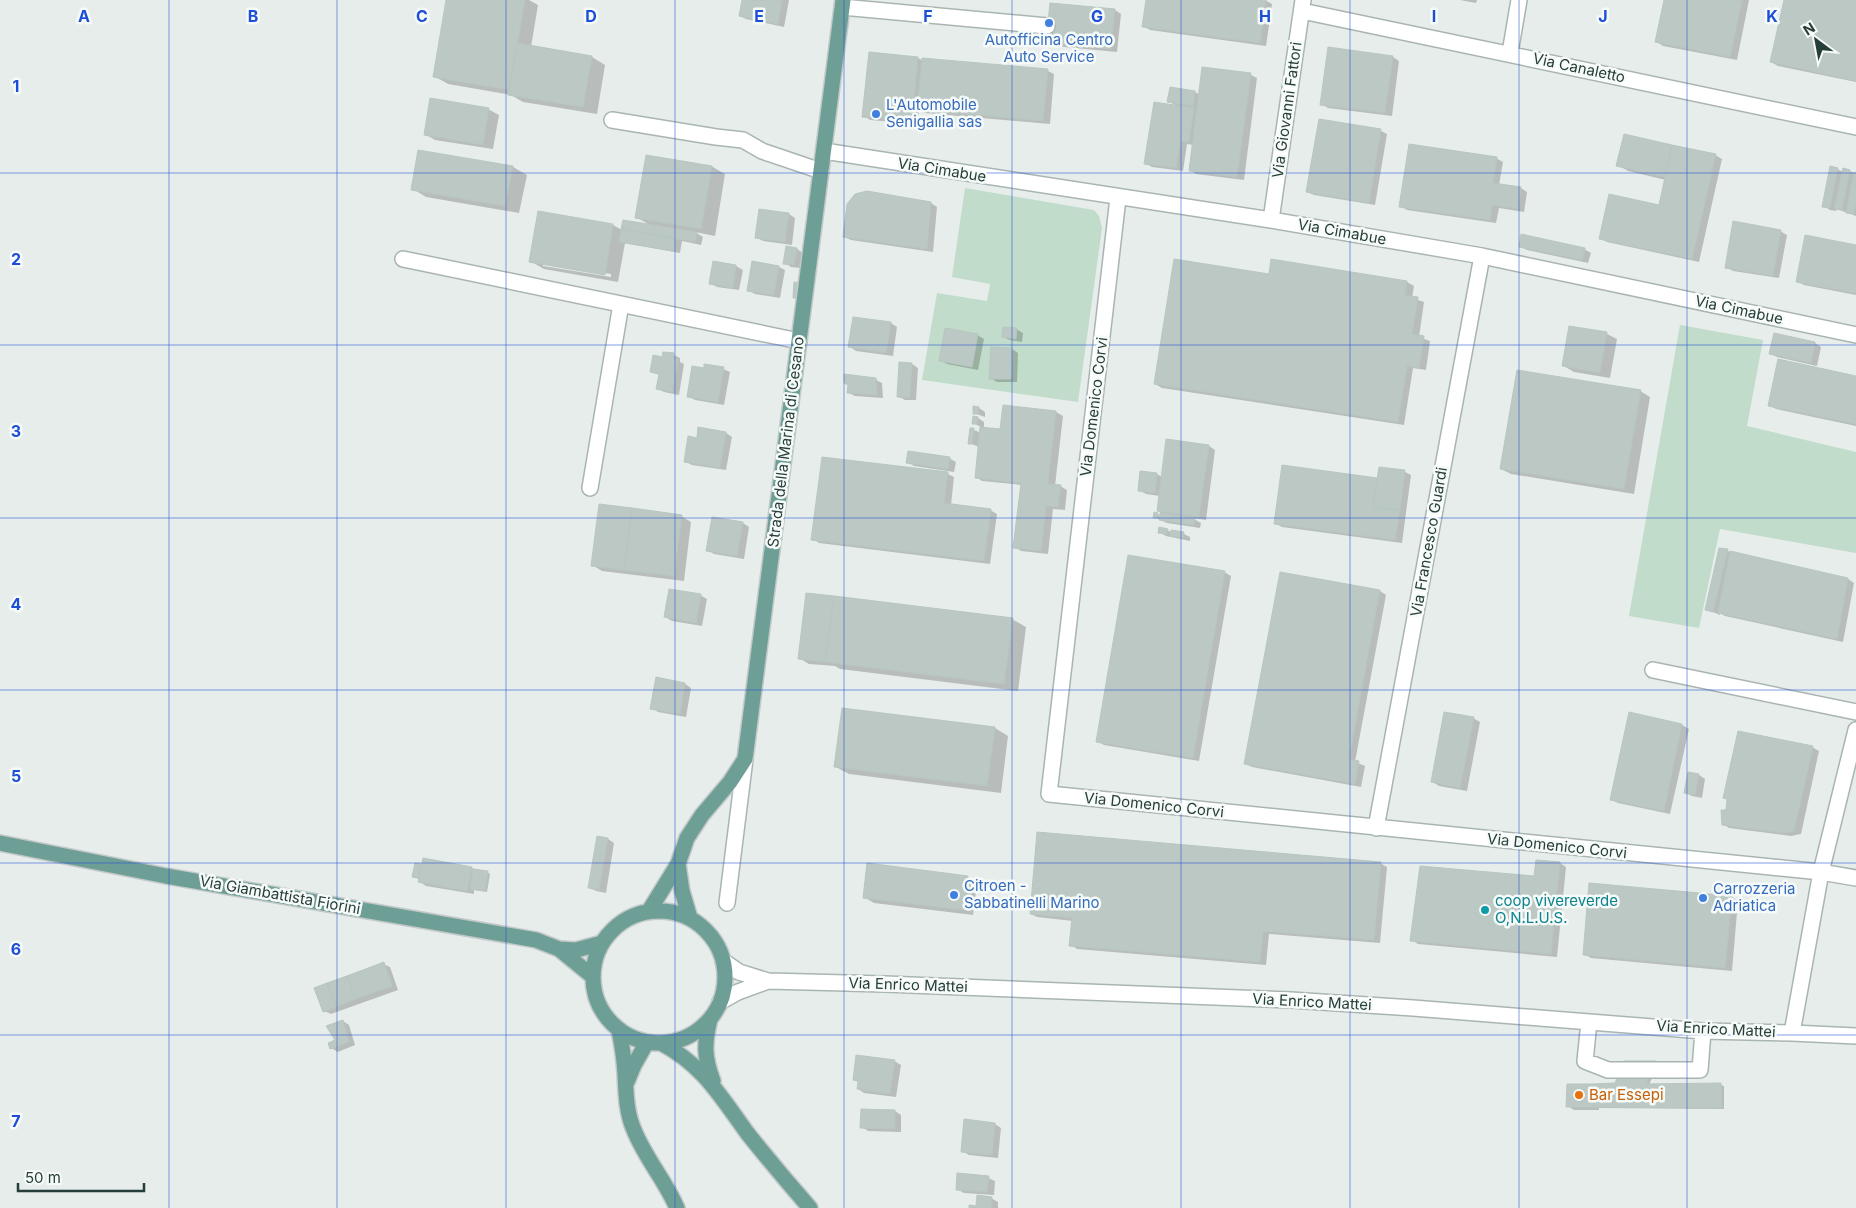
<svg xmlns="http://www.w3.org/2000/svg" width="1856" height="1208" viewBox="0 0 1856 1208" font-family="Inter,sans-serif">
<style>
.green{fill:#c1dcca}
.shadow{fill:#0003;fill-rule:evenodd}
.building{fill:#bbc8c4;stroke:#b8c6c2}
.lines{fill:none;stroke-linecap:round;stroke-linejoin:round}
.minor-casing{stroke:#a9b5b2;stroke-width:18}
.major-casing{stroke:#c2c9c8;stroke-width:18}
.minor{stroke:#fff;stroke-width:15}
.major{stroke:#6e9f96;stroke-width:15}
.grid{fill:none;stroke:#1d4ed8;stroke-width:1;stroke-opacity:0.55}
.shop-dot{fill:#3f7fe0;stroke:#f6faf8;stroke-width:2}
.culture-dot{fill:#0f9aa8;stroke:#f6faf8;stroke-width:2}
.food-dot{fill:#e8710a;stroke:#f6faf8;stroke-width:2}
.labels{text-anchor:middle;stroke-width:5;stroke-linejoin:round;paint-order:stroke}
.shop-label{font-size:15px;fill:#366cbe;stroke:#f6faf8;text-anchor:start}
.street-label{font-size:15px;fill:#263e39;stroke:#f6faf8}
.culture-label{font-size:15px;fill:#0d838f;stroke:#f6faf8;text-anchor:start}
.food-label{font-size:15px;fill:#c56008;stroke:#f6faf8;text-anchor:start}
.grid-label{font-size:16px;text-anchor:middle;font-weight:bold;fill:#1d4ed8;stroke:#f6faf8;stroke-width:5;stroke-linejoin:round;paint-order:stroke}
</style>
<rect width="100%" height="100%" fill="#e6edeb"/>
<!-- green -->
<path class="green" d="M965,188L1094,210L1099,216L1102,228L1078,402L922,380L937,293L987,301L990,284L952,277Z
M1680,325L1763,340L1747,426L1856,452V553L1720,529L1699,628L1629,616Z"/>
<!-- shadow -->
<path class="shadow" d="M447,0H529L538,5L531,47L592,57L605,65L597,114L523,102L511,95L448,84L434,76Z
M743,0H789L784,27L746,19L740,16Z
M1147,0H1265L1272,4L1266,46L1150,30L1143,26Z
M1460,0H1477L1476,3Z
M1665,0H1749L1737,60L1663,46L1657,42Z
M1785,0H1856V82L1778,66L1771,62Z
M1115,10L1121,14L1117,52L1054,46L1047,42Z
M1329,48L1393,57L1399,61L1392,116L1328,108L1322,104Z
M918,58L923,61L1048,71L1054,74L1050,124L925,113L919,110L918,124L870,120L864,116Z
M1203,68L1251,75L1257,78L1244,180L1196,174L1190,170L1193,145L1187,144L1183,171L1152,167L1145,163L1178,107L1169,101L1195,92L1200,95Z
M488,109L499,115L493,149L435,140L425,134Z
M1381,131L1387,134L1375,205L1314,195L1308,192Z
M1625,135L1715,155L1722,159L1699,262L1607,242L1601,238L1660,207L1666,180L1628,171L1618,165Z
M419,151L513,167L527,175L519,213L426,197L413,189Z
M1496,158L1503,162L1499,185L1521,188L1527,192L1524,212L1499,208L1496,223L1407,210L1401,206Z
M711,166L725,174L715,236L695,232L703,237L701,245L682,241L680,253L625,243L618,282L544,269L530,261L613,225L622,230L650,225L636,217ZM543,263L611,274V277L543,266Z
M1837,169L1843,172L1850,171L1856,174V216L1837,209L1836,211L1830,210L1824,206Z
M931,203L937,207L933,252L851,240L844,237Z
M789,214L795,218L792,245L763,241L756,237Z
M1780,231L1787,235L1779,278L1733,271L1727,267Z
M1520,246L1584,249L1591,253L1588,263L1527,250Z
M1856,246V295L1804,285L1797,281Z
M787,247L797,249L803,253L800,268L791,267L785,263Z
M1272,261L1407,282L1414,286L1412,298L1424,302L1419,337L1430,341L1426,370L1413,368L1404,425L1162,388L1155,384L1270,275Z
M714,262L736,266L743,270L739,290L717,287L711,283Z
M779,267L785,270L780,298L755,294L748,290Z
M891,323L897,327L893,356L856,351L850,347Z
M1570,327L1607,334L1617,339L1610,378L1574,372L1564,366Z
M1016,329L1023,333L1022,342L1010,340L1003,337Z
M1775,334L1815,343L1821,347L1817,366L1777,357L1770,353Z
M977,335L984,339L978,370L947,364L940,360Z
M1012,349L1018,353L1017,382H997L990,378Z
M664,353L674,355L680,358V362L684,364L679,395L664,392L658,389L660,375L652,371L663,358Z
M912,364L918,368L916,400H905L898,396Z
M705,369H723L730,372L724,405L695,400L688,396Z
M1856,377V426L1776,409L1770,405Z
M876,380L882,383L883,398L855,396L849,393V385Z
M1640,391L1650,397L1634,494L1511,474L1501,469Z
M1004,406L1056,412L1063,416L1055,486H1060L1067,490L1065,510L1053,509L1048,554L1021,551L1015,547L1022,485L982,481L976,477L979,447L969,443L974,430L981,433V427L973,423L978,418L984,422V428L1001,430Z
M979,408L985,412V417L974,413Z
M726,433L732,437L726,470L692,465L685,461L698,439Z
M1209,446L1215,450L1206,520L1192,518L1201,523L1200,528L1167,523L1154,517L1155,514L1161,516V513L1158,511L1160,496L1146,494L1139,490L1157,474L1162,477Z
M949,458L956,462L954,472L914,466L908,462Z
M1283,467L1378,480L1380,468L1405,472L1411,475L1402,543L1282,527L1275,523Z
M948,474L954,477L951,505L990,510L997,514L990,564L819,543L813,539Z
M681,516L691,522L684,581L602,571L592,565Z
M713,518L743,523L749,527L744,559L714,554L708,550Z
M1167,530L1172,533V531L1184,534L1190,537V541L1166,536L1159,532Z
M1727,551L1848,579L1854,583L1843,642L1725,616L1720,613V615L1706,609Z
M1224,572L1231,576L1199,761L1104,745L1097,741Z
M1380,591L1386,595L1355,762L1365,766L1361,787L1252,767L1246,764Z
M700,595L707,599L702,626L672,621L665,617Z
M1012,619L1026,627L1018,691L840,669L835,666L809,664L799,658Z
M657,679L685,684L691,688L686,717L658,712L652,708Z
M1630,714L1682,725L1689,729L1670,814L1618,803L1611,799Z
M1473,718L1480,722L1467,791L1439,786L1433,782Z
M995,728L1008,736L1001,793L849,774L836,767Z
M1812,747L1819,751L1801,834L1791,836L1729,828L1723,824L1727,812Z
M1689,773L1699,775L1705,779L1702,798L1692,796L1686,793Z
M598,837L608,839L614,843L606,893L596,891L589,887Z
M1380,863L1387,867L1380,943L1269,934L1266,965L1077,949L1071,945L1073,921L1037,917L1031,914Z
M1560,863L1566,867L1557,957L1418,944L1412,940Z
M420,865L471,868L488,873L490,874L487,892L474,890V894L426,886L420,882V879L413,877Z
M967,877L977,883L973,915L874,903L864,897Z
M1732,897L1738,901L1732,971L1591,958L1584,954Z
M383,964L390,967L398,990L331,1014L324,1011Z
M343,1021L349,1025L355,1045L338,1052L331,1048L337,1041Z
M894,1061L901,1065L896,1097L864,1093L858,1089L859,1082L854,1079Z
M1655,1062L1658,1064L1649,1085H1721L1724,1086V1109L1599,1108V1110H1574L1568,1106L1616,1085Z
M895,1111L901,1115V1132L868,1131L862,1127Z
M995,1124L1001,1128L998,1158L969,1155L962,1151Z
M988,1178L995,1181L994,1195L964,1193L957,1189Z
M991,1198L998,1202V1208H970L977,1207Z"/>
<!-- building -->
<path class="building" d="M446,0H525L509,90L433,77Z
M742,0H782L778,24L739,16Z
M1146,0H1266L1260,43L1142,27Z
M1664,0H1742L1730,57L1655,42Z
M1784,0H1856V81L1770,62Z
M1050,3L1115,9L1111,49L1046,43Z
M517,43L592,56L583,107L508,95Z
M1328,47L1393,56L1385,113L1320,105Z
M869,52L918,57L912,121L862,117Z
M922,58L1048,69L1043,121L917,110Z
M1202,67L1251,73L1237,177L1189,171Z
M1170,87L1195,91L1193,106L1167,102Z
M430,98L489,108L483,145L424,135Z
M1154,102L1194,108L1189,142L1181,141L1176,168L1144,164Z
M1319,119L1381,129L1369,203L1306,192Z
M1624,134L1672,145L1665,177L1616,166Z
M1409,144L1497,157L1493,183L1521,187L1518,209L1492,205L1490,220L1399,207Z
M1672,145L1716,154L1692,259L1599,239L1609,194L1659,205Z
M418,150L513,166L505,206L411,190Z
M646,155L712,166L701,229L635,218Z
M1830,166L1838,168L1830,208L1822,207Z
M1843,168L1850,170L1842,210L1834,209Z
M1854,172L1856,173V203L1854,214L1846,213Z
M867,191L931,202L927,249L843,237L847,204L855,194Z
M759,209L789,213L785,242L755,238Z
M538,211L613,224L605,275L529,262Z
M623,220L697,232L695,242L621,229Z
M1733,221L1781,230L1773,276L1725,268Z
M621,229L675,238L673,251L619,242Z
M1521,234L1585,248L1582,260L1519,247Z
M1805,235L1856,245V293L1796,282Z
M786,246L797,248L794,265L783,264Z
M1174,259L1269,274L1271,259L1407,281L1405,295L1418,297L1412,334L1424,336L1419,368L1407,366L1398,422L1154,384Z
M713,261L736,265L733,288L709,284Z
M752,261L779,266L774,295L747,291Z
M794,282L801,283L800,298H793Z
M853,317L891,322L886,353L848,347Z
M1569,326L1607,332L1600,373L1562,366Z
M1003,327L1017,328L1016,339L1002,337Z
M945,328L978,334L972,367L939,361Z
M1774,333L1815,342L1811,363L1769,354Z
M991,347L1012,348L1011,379H989Z
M663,352L674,353L673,359H678L672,392L656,389L659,374L650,372L653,355L662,357Z
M1778,359L1856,376V424L1768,406Z
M899,362L912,363L910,398L897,397Z
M704,364L724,367L718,402L687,397L692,366L704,368Z
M1517,370L1641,390L1624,489L1500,469Z
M844,374L876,378L877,395L847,393L848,385L844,383Z
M1003,405L1056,411L1048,484L1061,485L1058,507L1046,506L1041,551L1013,548L1021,483L975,478L980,427L1000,429Z
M973,406L979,407L978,414H973Z
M973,416L978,417L977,424H972Z
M698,427L726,432L720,468L684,462L688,436L697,438Z
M970,428H974L972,444H968Z
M1166,439L1209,445L1199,517L1157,511Z
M908,451L950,457L948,469L906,463Z
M822,457L948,472L944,503L991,509L984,561L811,540Z
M1282,465L1377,478L1373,507L1400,510L1395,540L1274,524Z
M1379,467L1405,470L1400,510L1373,507Z
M1140,471L1157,473L1155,493L1138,491Z
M599,504L632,508L624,570L591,566Z
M632,508L682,515L674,576L624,570Z
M1154,512L1158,513L1157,518H1153Z
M1160,513L1195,518L1194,525L1159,520Z
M712,517L743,522L737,556L706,551Z
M1159,527L1168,529L1167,534L1158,533Z
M1171,530L1184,532L1183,538L1170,536Z
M1719,548L1728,549L1713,612L1705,610Z
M1730,551L1848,578L1837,639L1718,613Z
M1128,555L1225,571L1193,758L1096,742Z
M1280,572L1380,590L1349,759L1359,761L1355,784L1244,764Z
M669,589L701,594L696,623L664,617Z
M806,593L834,596L825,662L798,659Z
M834,596L1013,618L1004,684L825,662Z
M656,677L685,683L680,714L650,709Z
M842,708L995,727L987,786L834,767Z
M1444,712L1474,717L1460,788L1431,782Z
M1629,712L1682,724L1664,811L1610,800Z
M1738,731L1813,746L1794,831L1783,833L1722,825L1721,810H1726L1727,799L1723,798Z
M1688,772L1699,774L1695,795L1684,793Z
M1037,832L1381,862L1374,940L1263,931L1260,962L1069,946L1072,918L1030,914Z
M597,836L608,838L599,890L588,888Z
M423,858L472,867L467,891L418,882Z
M1536,860L1560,862L1551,954L1410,941L1420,866L1534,876Z
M415,863L421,864L418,878L412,877Z
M867,863L968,876L963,910L863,898Z
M473,869L488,871L485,891L470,889Z
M1589,883L1732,896L1725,968L1583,955Z
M384,962L392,986L356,999L347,976Z
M347,976L356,999L336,1007L327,983Z
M327,983L336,1007L323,1012L314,988Z
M343,1020L349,1042L330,1049L328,1043L335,1040L326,1026Z
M856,1055L895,1060L890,1094L857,1089L858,1081L853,1080Z
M1624,1061H1656L1646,1084L1721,1083L1722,1108L1593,1107V1084L1615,1083Z
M1567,1084H1593V1107H1566Z
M861,1109L895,1110V1129L860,1128Z
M964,1119L995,1123L992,1155L961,1152Z
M957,1173L989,1176L987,1192L956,1190Z
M977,1195L992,1197L991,1208H969V1205L976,1206Z"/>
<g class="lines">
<defs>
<path id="minor" d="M842,7L1047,26
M1302,11L1856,127
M1510,53L1519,0
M612,120L716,137L743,140L762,151L821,171
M824,151L1271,220L1482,256L1856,335
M1118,198L1049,794L1821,872L1856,878
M1271,220L1303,0
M403,259L799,341
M590,488L621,304
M1653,670L1856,712
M1376,828L1482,256
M727,903L745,759
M723,961L739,972L768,981L885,984L1291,1000L1413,1008L1703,1031L1792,1033L1856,1036
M720,1002L738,992L768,981
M1589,1022L1585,1061L1608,1070H1700L1703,1031
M1792,1033L1821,872L1856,730"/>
<path id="major" d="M0,843L166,876L536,940L559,949L592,976
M678,864L682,891L690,918
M593 977a66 66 0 1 1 132 0a66 66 0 1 1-132 0Z
M649,911L678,864L687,838L702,815L730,782L745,759L843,0
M559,949L576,950L602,943
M710,1019C704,1044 704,1057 713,1081
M619,1030C622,1045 624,1058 625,1073C626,1092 626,1112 634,1130C645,1158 665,1180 677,1208
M661,1043C703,1065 721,1097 748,1134C768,1159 789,1184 810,1208
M627,1082L634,1065L647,1042"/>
</defs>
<!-- minor casing -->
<use href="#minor" class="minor-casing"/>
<!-- major casing -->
<use href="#major" class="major-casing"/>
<!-- minor -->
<use href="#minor" class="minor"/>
<!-- major -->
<use href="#major" class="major"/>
</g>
<!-- grid -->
<path class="grid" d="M169,0V1208M337,0V1208M506,0V1208M675,0V1208M844,0V1208M1012,0V1208M1181,0V1208M1350,0V1208M1519,0V1208M1687,0V1208M0,173H1856M0,345H1856M0,518H1856M0,690H1856M0,863H1856M0,1035H1856"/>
<!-- markers -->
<g class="shop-dot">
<circle cx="1049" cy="23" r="5"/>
<circle cx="876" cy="114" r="5"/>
<circle cx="954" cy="895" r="5"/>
<circle cx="1703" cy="898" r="5"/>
</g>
<circle class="culture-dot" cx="1485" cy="910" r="5"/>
<circle class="food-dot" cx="1579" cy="1095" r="5"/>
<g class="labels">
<!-- shop labels -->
<g class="shop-label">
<text x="1049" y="45" text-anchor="middle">Autofficina Centro<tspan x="1049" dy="17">Auto Service</tspan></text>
<text x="886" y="110">L'Automobile<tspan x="886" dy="17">Senigallia sas</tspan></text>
<text x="964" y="891">Citroen -<tspan x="964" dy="17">Sabbatinelli Marino</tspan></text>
<text x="1713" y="894">Carrozzeria<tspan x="1713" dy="17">Adriatica</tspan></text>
</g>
<!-- street labels -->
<g class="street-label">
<text transform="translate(1579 68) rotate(12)" y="5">Via Canaletto</text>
<text transform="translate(1287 110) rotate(-82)" y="5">Via Giovanni Fattori</text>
<text transform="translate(942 170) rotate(9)" y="5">Via Cimabue</text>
<text transform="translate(1342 232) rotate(10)" y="5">Via Cimabue</text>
<text transform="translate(1739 310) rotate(12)" y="5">Via Cimabue</text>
<text transform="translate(1094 407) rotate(-83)" y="5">Via Domenico Corvi</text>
<text transform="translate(786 442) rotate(-83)" y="5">Strada della Marina di Cesano</text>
<text transform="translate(1429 542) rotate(-80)" y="5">Via Francesco Guardi</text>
<text transform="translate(1154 805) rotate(6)" y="5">Via Domenico Corvi</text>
<text transform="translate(1557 846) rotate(6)" y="5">Via Domenico Corvi</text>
<text transform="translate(280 895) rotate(10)" y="5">Via Giambattista Fiorini</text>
<text transform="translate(908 985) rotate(2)" y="5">Via Enrico Mattei</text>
<text transform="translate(1312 1002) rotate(3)" y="5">Via Enrico Mattei</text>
<text transform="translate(1716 1029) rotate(3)" y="5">Via Enrico Mattei</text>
</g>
<!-- culture labels -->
<g class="culture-label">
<text x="1495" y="906">coop vivereverde<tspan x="1495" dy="17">O,N.L.U.S.</tspan></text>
</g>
<!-- food labels -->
<g class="food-label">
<text x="1589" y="1100">Bar Essepi</text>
</g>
</g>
<g class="grid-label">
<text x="84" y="22">A</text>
<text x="253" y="22">B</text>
<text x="422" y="22">C</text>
<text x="591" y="22">D</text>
<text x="759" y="22">E</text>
<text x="928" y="22">F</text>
<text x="1097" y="22">G</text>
<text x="1265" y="22">H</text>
<text x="1434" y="22">I</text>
<text x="1603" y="22">J</text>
<text x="1772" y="22">K</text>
<text x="16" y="92">1</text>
<text x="16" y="265">2</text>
<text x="16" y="437">3</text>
<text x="16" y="610">4</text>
<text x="16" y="782">5</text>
<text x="16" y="955">6</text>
<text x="16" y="1127">7</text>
</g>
<!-- north arrow -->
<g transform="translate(1816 40) rotate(328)" stroke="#f6faf8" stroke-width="4" paint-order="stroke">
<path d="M0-4L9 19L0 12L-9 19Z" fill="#263e39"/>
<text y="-8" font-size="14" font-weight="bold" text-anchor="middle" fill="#263e39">N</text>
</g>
<!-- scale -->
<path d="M18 1183v8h126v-8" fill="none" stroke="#263e39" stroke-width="2.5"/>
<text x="25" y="1183" font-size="15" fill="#263e39" stroke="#f6faf8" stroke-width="4" paint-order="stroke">50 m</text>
</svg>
